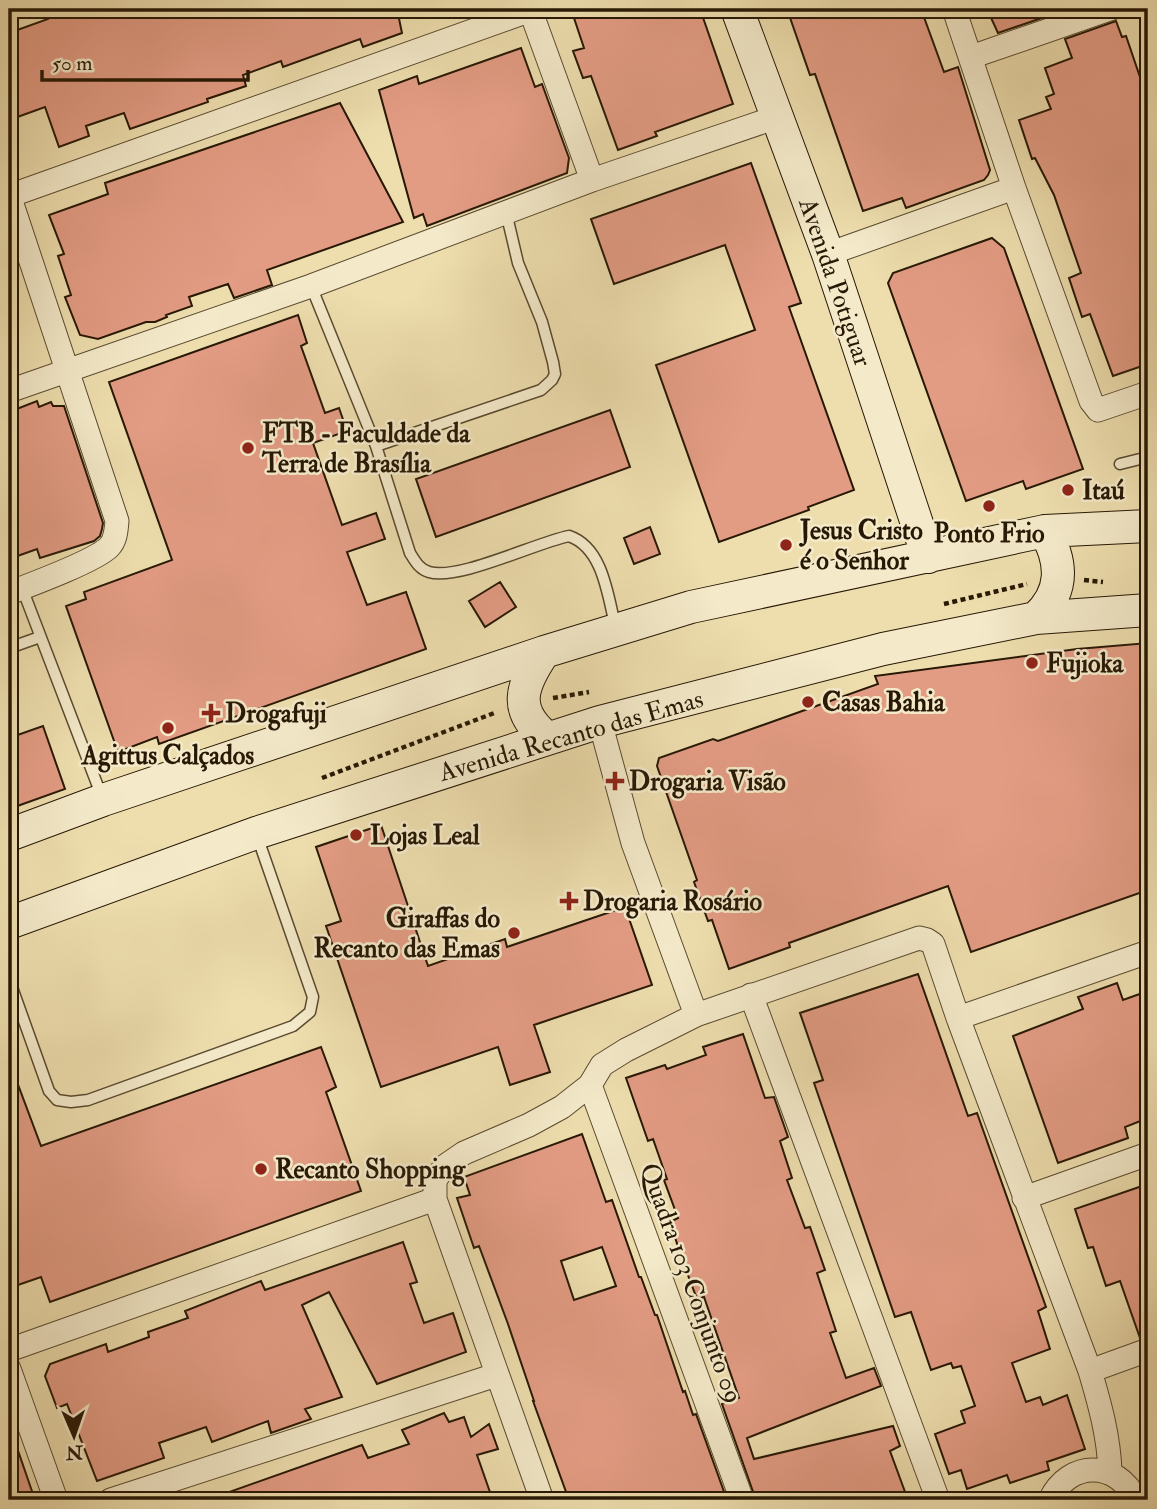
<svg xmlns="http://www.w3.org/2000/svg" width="1157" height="1509" viewBox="0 0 1157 1509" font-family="'IM FELL Double Pica',serif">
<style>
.building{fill:#e39c84;stroke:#271805;stroke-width:2;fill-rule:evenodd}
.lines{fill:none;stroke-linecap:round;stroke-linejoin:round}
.lane-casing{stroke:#594a2f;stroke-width:13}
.street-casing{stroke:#594a2f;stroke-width:25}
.secondary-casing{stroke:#271805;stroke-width:34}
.path{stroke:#271805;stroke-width:4.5;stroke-dasharray:5 3.5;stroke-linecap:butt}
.lane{stroke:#f4eaca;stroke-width:10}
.street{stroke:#f4eaca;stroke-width:23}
.secondary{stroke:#f4eaca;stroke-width:32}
.poi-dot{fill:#8f2418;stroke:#f4eaca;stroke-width:2.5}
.labels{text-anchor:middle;stroke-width:5;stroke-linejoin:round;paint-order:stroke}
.street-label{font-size:26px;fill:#271805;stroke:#f4eaca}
.poi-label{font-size:26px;font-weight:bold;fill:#271805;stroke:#f4eaca;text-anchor:start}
</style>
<rect width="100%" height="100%" fill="#eedeae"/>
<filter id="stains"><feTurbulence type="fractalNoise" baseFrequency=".00286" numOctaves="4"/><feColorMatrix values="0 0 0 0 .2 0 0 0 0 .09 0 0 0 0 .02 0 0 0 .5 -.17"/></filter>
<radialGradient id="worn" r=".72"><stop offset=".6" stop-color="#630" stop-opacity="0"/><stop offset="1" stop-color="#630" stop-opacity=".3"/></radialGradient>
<!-- building -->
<path class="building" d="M44,9H397L402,33L363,47L360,39L283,67L281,61L243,75L246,86L207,99L208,102L130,129L124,113L86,126L89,136L59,147L45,107L9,120V33L48,19Z
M571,9H700L733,104L655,132L657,136L618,150L591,76L583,78L573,51L584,48Z
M787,9H921L944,72L958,67L990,170L988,175L984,180L906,208L902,198L863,211L815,74L810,75Z
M987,9H1068L998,33Z
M1116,21L1122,37L1126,36L1140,77L1143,76L1148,91V364L1113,376L1090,314L1082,317L1069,278L1081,273L1054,195L1035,158L1032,159L1019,120L1051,109L1046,97L1054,94L1045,68L1072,58L1065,39Z
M521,48L535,87L542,84L569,158L567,173L427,226L423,214L414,218L379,90L417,76L419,84Z
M340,103L403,222L267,270L272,285L234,298L228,284L189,297L192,306L166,315L167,317L155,322H146L98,339L80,335L65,297L71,295L58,256L64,254L49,215L108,194L105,183Z
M751,163L801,303L789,307L854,490L808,507L809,510L719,542L656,365L755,330L725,245L614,284L591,219Z
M992,238L1004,248L1083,469L1026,489L1023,481L966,501L888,283L893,273Z
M298,315L307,343L301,346L325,413L339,408L347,431L313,443L342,525L376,513L385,539L347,552L367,605L406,592L426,649L159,744L157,737L118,752L66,606L86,599L84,592L172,560L109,382Z
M37,401L39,407L51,402L53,406H64L103,523L102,529L100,536L94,541L40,558L37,549L9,559V412Z
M610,410L630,467L436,537L416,479Z
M650,527L660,554L634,564L624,538Z
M500,582L516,607L485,627L469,601Z
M1148,643V890L971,952L948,886L789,943L790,947L729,969L712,920L708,921L694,882L697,880L657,766L659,758L713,739L718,741L878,684L875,676L1077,649Z
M43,726L65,789L9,809V738Z
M381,825L428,966L505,939L507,947L625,907L652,985L534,1025L550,1072L510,1085L498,1047L381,1087L326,926L341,921L316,847Z
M918,974L968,1116L977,1113L1046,1307L1038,1311L1050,1349L1012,1363L1026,1402L1040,1397L1043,1405L1067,1395L1085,1449L1047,1462L1049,1470L1010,1483L1007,1475L967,1489L961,1470L949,1474L935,1434L965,1423L961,1411L975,1406L961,1366L953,1368L951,1363L931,1370L911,1312L895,1317L814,1083L823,1080L800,1013Z
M1117,983L1123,1000L1148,991V1118L1125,1127L1128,1138L1058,1163L1013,1036L1083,1009L1078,997Z
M743,1034L765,1098L774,1097L788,1137L780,1141L792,1178L787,1180L805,1228L810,1227L825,1270L817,1273L836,1331L830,1333L846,1378L874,1368L881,1386L747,1438L754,1459L893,1426L900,1446L890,1451L908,1500H756L722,1404L739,1398L704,1297L697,1299L683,1262L670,1222L678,1218L664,1180L667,1179L653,1139L648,1141L626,1078L665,1065L667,1069L706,1055L703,1047Z
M321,1047L336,1087L326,1092L361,1191L50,1302L41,1277L9,1288V1067L11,1066L41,1146Z
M582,1134L606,1202L612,1200L639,1277H641L655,1315H657L683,1392L685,1391L693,1415L696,1414L727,1500H569L533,1401H534L508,1324L479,1246L474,1248L457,1198L470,1195L464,1177ZM602,1247L616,1286L574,1300L561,1261Z
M1148,1184V1336L1140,1338L1120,1281L1106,1286L1093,1247L1088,1248L1075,1209Z
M403,1242L417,1282L410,1284L424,1323L453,1313L466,1352L377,1384L329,1292L302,1305L342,1397L305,1409L311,1419L271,1433L268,1421L212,1442L206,1427L159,1443L164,1458L97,1481L67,1404L57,1408L45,1376L50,1364L106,1344L108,1352L149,1337L148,1332L188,1318L185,1311L261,1281L265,1290Z
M444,1413L449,1422L464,1417L471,1437L489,1424L498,1449L477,1455L491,1495L476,1500H216L215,1497L362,1445L368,1458L409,1444L402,1430Z
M9,1436H13L35,1500H9Z"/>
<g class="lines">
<defs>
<path id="lane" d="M311,286L376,446L410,553C415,561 419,569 429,572C458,581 535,543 569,536C604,548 608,598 616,629
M376,446L541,390L552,380L555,374L553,362L542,322L518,263L506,212
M1120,464L1148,457
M22,588L102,797
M9,648L40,637
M9,979L49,1091L57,1100L71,1102L88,1100L293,1026L310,1012L313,997L257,836"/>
<path id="street" d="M530,9L592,180
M954,9L1014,188L1091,401L1098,410L1148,393
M971,57L1110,9
M9,195L117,521C116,530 116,540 109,547C95,561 30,585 9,593
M9,196L531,10
M828,254L1014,188
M9,391L311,286L592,180L777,117
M600,722L633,843L696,1015
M751,995L938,1500
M958,1018L1090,1371C1100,1405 1109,1437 1110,1472
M590,1085L742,1500
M1024,1198L1148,1154
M9,1350L435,1199
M9,1369L56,1500
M1090,1371L1148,1350
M111,1500L496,1375
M542,1500L435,1199V1180L445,1166L464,1153L529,1125L562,1107L590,1085L602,1065L626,1050L696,1015L919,938L927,940L933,944L958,1018L1148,952
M1050,1500C1069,1460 1117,1460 1136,1500"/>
<path id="secondary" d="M737,9L828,254L928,557
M1036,618C1064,592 1063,563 1045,531
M544,652C521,686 512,710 547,738
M9,835L103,800L544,652L691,607L1045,531L1148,526
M9,923L256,833L600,722L883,649L1036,618L1148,610"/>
</defs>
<!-- lane casing -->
<use href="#lane" class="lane-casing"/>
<!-- street casing -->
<use href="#street" class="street-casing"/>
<!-- secondary casing -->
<use href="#secondary" class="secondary-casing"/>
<!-- path -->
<path class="path" d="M1084,580L1103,582
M944,604L1027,584
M553,698L589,692
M322,778L497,712"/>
<!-- lane -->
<use href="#lane" class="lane"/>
<!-- street -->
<use href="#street" class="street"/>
<!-- secondary -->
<use href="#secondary" class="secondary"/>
</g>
<!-- markers -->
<g class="poi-dot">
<circle cx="248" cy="448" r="7"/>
<circle cx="1068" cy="490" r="7"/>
<circle cx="989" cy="506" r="7"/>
<circle cx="786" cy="545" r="7"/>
<circle cx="1032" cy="663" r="7"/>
<circle cx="808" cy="702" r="7"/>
<path d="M207.5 702.5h7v7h7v7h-7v7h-7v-7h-7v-7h7z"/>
<circle cx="168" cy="728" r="7"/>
<path d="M611.5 770.5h7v7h7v7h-7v7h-7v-7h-7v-7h7z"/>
<circle cx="356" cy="835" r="7"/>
<path d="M565.5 890.5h7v7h7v7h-7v7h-7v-7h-7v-7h7z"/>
<circle cx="514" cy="933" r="7"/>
<circle cx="261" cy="1169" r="7"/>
</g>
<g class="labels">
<!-- street labels -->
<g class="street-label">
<text transform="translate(836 282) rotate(71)" y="9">Avenida Potiguar</text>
<text transform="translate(571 735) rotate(-16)" y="9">Avenida Recanto das Emas</text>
<text transform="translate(692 1283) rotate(70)" y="9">Quadra 103 Conjunto 09</text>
</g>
<!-- poi labels -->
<g class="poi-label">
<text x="262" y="442">FTB - Faculdade da<tspan x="262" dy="30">Terra de Brasília</tspan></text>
<text x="1082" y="499">Itaú</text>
<text x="800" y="539">Jesus Cristo<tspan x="800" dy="30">é o Senhor</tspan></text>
<text x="989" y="542" text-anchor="middle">Ponto Frio</text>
<text x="1046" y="672">Fujioka</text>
<text x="822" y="711">Casas Bahia</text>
<text x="225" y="722">Drogafuji</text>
<text x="168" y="764" text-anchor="middle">Agittus Calçados</text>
<text x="629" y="790">Drogaria Visão</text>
<text x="370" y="844">Lojas Leal</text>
<text x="583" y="910">Drogaria Rosário</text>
<text x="500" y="927" text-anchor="end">Giraffas do<tspan x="500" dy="30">Recanto das Emas</tspan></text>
<text x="275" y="1178">Recanto Shopping</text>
</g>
</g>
<!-- margin -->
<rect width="1157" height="1509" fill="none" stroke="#eedeae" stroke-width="35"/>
<rect x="10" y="10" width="1136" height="1488" fill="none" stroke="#271805" stroke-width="3.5"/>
<rect x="18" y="18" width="1122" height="1474" fill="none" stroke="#271805" stroke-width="2"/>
<!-- north arrow -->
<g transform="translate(74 1436) rotate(178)" stroke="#f4eaca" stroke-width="5" paint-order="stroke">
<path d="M0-5L12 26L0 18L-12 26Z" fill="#271805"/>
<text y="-10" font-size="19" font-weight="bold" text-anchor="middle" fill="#271805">N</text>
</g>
<!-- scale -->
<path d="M42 70v10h206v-10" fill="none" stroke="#271805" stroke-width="3.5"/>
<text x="52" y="70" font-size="21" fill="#271805" stroke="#f4eaca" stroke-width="5" paint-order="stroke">50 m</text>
<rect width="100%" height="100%" filter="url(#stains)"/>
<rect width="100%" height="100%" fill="url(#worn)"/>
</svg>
